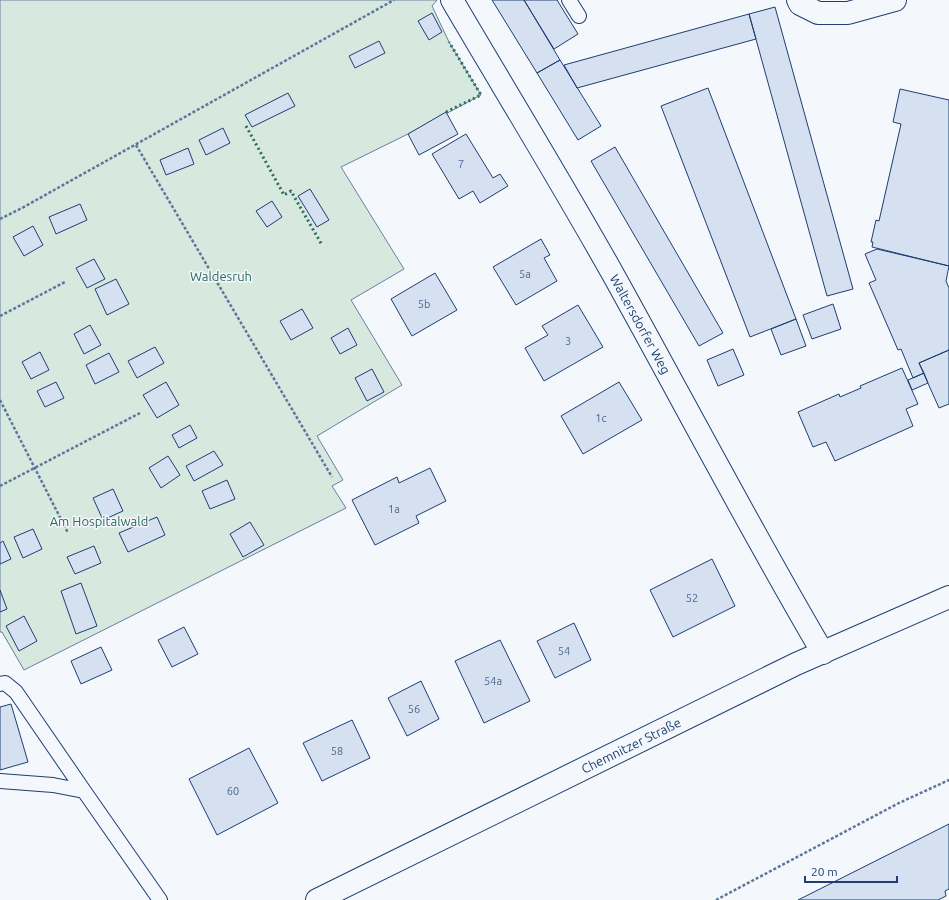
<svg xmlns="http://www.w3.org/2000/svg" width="949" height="900" viewBox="0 0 949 900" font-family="Ubuntu,sans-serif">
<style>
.green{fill:#d7e8df;stroke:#687fa3}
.building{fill:#d5e0f0;stroke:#1d3f73}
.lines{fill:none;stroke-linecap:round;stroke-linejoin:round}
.lane-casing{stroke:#1d3f73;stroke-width:16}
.street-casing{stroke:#1d3f73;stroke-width:24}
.primary-casing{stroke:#1d3f73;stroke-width:24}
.path{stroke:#5e769c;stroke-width:2.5;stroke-dasharray:3 2;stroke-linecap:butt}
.lane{stroke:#f4f7fb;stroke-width:14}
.street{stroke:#f4f7fb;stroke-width:22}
.primary{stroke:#f4f7fb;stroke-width:22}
.hedge{stroke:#2c6c60;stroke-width:3;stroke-dasharray:2 3;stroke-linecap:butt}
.labels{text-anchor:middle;stroke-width:3;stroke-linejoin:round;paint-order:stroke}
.number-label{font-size:11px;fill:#4b6792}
.park-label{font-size:13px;fill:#2c6c60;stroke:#f4f7fb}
.street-label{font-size:13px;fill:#1d3f73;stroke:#f4f7fb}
</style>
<rect width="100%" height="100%" fill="#f4f7fb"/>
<!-- green -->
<path class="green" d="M0,0H437L432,6L449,42L481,95L408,134L341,167L404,269L351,300L402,385L317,436L343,480L332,486L346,508L24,670L2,632H0Z"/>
<!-- building -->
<path class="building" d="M492,0H524L560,60L537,73Z
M524,0H557L578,34L554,49Z
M775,7L853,289L827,296L749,14Z
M432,13L442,32L429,40L418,21Z
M749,14L756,39L577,88L564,65Z
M379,41L385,53L355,68L349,56Z
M560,60L601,126L578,140L537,73Z
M708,88L796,319L750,337L661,106Z
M900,89L949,100V266L872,247L873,242H871L876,220L879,221L901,124L893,122Z
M288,93L295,106L252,127L245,115Z
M446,112L458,134L419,155L408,134Z
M223,128L230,143L206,155L199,140Z
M466,134L493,178L500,174L508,186L480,203L473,191L459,199L432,154Z
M615,147L723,333L699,346L591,161Z
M188,148L194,164L166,175L160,160Z
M310,189L329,220L317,227L298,196Z
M272,201L282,217L267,227L256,211Z
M80,204L87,220L56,234L49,217Z
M33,226L43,245L24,256L13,237Z
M541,239L550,255L544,258L557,281L516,305L493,267Z
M877,249L949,266L946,281L949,288V350L919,363L924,373L913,378L901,349L898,350L869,283L876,280L865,254Z
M94,259L105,279L87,288L76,268Z
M435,273L457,310L412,336L391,299Z
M116,279L129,304L107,315L95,289Z
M833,304L841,329L812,339L803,315Z
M578,305L603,347L544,381L525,348L548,335L542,326Z
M302,309L313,328L291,340L280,321Z
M796,319L806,346L781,355L771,329Z
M90,325L101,345L84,354L74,334Z
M348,328L357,345L340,354L331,338Z
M155,347L164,363L137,378L128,361Z
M733,349L744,375L718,386L707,360Z
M949,350V404L939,408L919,363Z
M40,352L49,370L31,379L22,362Z
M109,353L119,372L95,384L86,365Z
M902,368L918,404L906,409L913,426L835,461L826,442L813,447L798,412L839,394L840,397L861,388L860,386Z
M372,369L384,392L367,401L355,378Z
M924,373L928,383L912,390L908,380Z
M56,382L64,398L45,407L37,391Z
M166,382L179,405L157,418L143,395Z
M619,382L642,420L583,454L561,416Z
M190,425L197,438L179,448L172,435Z
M214,451L223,465L194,481L186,466Z
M168,456L180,475L161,488L149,468Z
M430,468L446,501L416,516L419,523L375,545L352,500L397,477L399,483Z
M227,480L235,499L210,509L202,491Z
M113,489L123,511L103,520L93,498Z
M157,517L165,535L128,552L119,533Z
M250,522L264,545L243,557L230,534Z
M33,529L42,549L23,558L14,537Z
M3,541L11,559L0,564V543Z
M94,546L101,563L75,574L67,557Z
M712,559L735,606L673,637L650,590Z
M81,583L97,626L76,634L61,591Z
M0,590L7,609L0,612Z
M24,616L37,641L19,651L6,626Z
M574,623L591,660L555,678L537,641Z
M184,627L198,654L172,667L158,640Z
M500,640L530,701L484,723L455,661Z
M101,647L112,670L81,684L71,661Z
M421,681L439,719L407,736L388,698Z
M11,704L28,762L0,770V707Z
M352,720L370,758L322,781L303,743Z
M249,748L278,803L217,835L189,779Z
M949,824V889L945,891L946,896L938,900H798Z"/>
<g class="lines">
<defs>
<path id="lane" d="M569,0L579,16
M0,684L5,683L16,692L84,791L160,900
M0,781L53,785L84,791"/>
<g id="street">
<path id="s1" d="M452,0C506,92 562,183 614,276C684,402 750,529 823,653"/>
<path d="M798,0L800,4L818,13H848L895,0"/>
</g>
<g id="primary">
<path id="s2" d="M317,900L796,664L949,597"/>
</g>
</defs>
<!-- lane casing -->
<use href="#lane" class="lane-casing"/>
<!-- street casing -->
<use href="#street" class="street-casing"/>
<!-- primary casing -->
<use href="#primary" class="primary-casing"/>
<!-- path -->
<path class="path" d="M136,145L332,477
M0,219L22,208L394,0
M0,316L65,282
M0,400L68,533
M0,486L140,413
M716,900L899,803L949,780"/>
<!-- lane -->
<use href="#lane" class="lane"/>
<!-- street -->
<use href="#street" class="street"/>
<!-- primary -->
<use href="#primary" class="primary"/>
<!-- hedge -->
<path class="hedge" d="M446,112L481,95L449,42
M246,126L284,195L291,191L322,245"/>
</g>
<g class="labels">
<!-- number labels -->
<g class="number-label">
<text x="461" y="168">7</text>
<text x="525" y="278">5a</text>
<text x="424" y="308">5b</text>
<text x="568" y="345">3</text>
<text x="601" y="422">1c</text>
<text x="394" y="513">1a</text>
<text x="692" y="602">52</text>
<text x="564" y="655">54</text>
<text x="493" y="685">54a</text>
<text x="414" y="713">56</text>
<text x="337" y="755">58</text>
<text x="233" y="795">60</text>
</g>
<!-- park labels -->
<g class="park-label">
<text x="221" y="281">Waldesruh</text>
<text x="99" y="526">Am Hospitalwald</text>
</g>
<!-- street labels -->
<g class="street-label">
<text dy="5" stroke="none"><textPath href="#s1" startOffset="375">Waltersdorfer Weg</textPath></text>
<text dy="5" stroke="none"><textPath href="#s2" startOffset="350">Chemnitzer Straße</textPath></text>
</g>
</g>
<!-- scale -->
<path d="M805 876v6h92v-6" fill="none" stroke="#1d3f73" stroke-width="2"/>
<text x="811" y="876" font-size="12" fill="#1d3f73" stroke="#f4f7fb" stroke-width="3" paint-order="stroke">20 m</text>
</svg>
